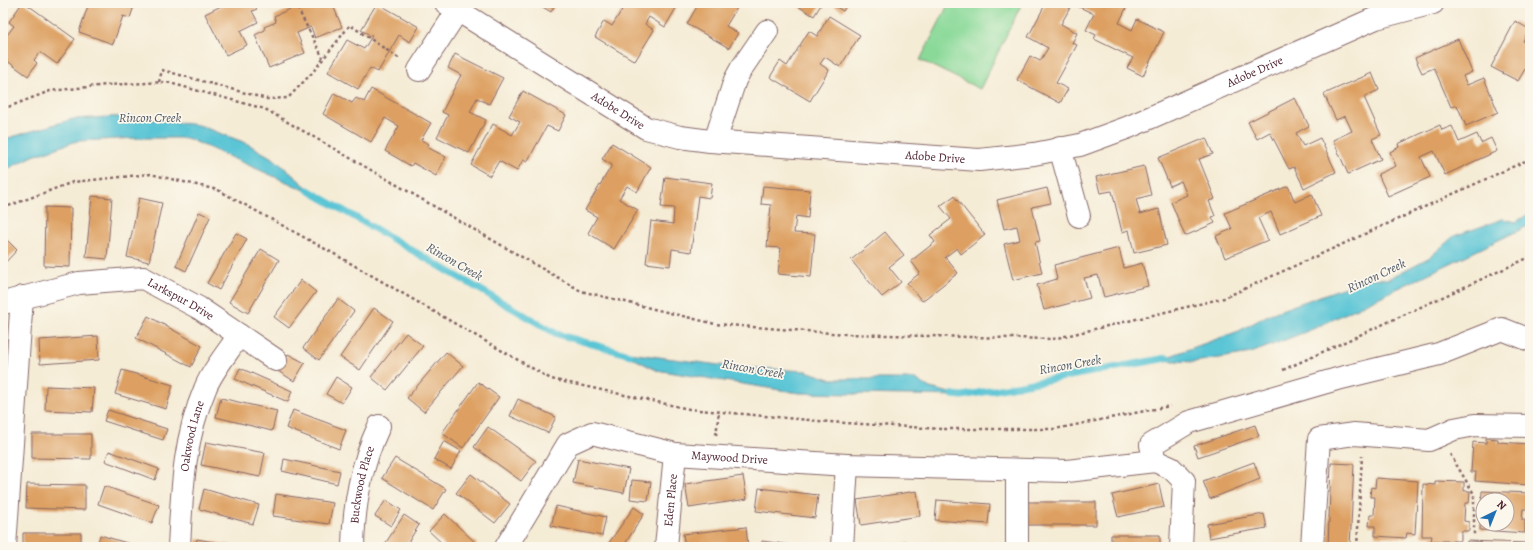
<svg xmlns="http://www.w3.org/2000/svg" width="1533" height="550" viewBox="0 0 1533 550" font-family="Alegreya,serif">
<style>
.green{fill:#8ad999;stroke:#6a7c62}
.water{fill:#5ac5d5;stroke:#527280}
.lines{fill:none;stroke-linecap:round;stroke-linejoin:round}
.stream{stroke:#5ac5d5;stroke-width:7}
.building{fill:#dda062;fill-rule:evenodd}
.minor-casing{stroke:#866767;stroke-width:24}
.path{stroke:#866767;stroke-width:2.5;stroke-dasharray:3 3;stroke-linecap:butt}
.minor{stroke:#fff;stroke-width:22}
.labels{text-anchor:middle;stroke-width:3.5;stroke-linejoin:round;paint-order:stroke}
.street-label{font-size:12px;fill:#4a1f2b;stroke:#fbf7ec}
.water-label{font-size:13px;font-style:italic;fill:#505966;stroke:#fbf7ec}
</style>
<rect width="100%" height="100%" fill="#fbf7ec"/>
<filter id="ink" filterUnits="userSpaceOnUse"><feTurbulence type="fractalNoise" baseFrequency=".025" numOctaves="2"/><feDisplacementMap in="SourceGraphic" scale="8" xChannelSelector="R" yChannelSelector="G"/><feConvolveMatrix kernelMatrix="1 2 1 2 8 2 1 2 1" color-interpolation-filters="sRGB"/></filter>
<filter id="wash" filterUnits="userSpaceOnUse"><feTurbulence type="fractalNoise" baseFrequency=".012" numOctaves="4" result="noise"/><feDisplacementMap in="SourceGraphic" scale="16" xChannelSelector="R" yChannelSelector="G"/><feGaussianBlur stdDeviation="0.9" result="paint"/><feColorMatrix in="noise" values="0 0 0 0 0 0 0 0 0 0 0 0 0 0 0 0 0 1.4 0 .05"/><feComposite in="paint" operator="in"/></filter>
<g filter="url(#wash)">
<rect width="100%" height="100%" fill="#f5ecd6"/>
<!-- green -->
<path class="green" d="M949,3H1022L980,89L920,60Z"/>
<!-- water -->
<path class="water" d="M127,116L198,125L246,143L274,159L316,195L187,138H139L77,141L33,156L3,171V140L5,139L73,119Z
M1530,213V225L1313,329L1251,353L1194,362L1159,360L1239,331L1270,314L1370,278L1388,279L1430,257L1454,236L1503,219L1516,222Z
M621,352L734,367L806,371L830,379H915L930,388L962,396L799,393L656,370Z"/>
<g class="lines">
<!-- stream -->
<path class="stream" d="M308,190L557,334L630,355
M953,395L962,396L1167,358"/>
</g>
<g id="blocks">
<!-- building -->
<path class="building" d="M22,3H25L75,39L57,64L40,52L34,60L37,63L28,76L3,58V33L7,35L14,26L9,22Z
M89,3H135L130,18L123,16L113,44L79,32Z
M227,3H254L257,9L252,11L258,22L240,31L247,45L226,55L205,14Z
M304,3H332L342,27L315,38L311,27L297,33L305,53L269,68L255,35L265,30L264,27L276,22L274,16Z
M377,3L419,27L410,42L399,35L378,72L370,68L358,89L328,72L347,40L364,49L372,36L361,30Z
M536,3H556L551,12Z
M626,3H679L665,27L649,17L645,24L654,30L635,61L595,37L604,21L612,26Z
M699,3H740L726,26L738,33L729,48L687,24Z
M793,3H822L814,16Z
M829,3H848L843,11Z
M1046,3H1060L1070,8L1061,24L1077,33L1072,43L1077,45L1056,83L1068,89L1060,103L1017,80L1030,56L1040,61L1048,48L1028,37Z
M1076,3H1126L1128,4L1119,23L1132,30L1137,19L1164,32L1143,76L1127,68L1133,58L1094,39L1096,35L1086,30L1094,14L1075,5Z
M829,16L860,35L840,67L825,57L820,64L829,70L810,101L770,77L780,61L787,66L809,31L817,36Z
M1515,21L1529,29L1523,41L1530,45V72L1525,69L1518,81L1491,67Z
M1458,39L1472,72L1463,76L1467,85L1484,78L1498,112L1466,126L1457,105L1451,107L1434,68L1422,73L1415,58Z
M455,54L503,78L489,104L477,98L470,112L486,120L469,153L437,137L448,115L442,112L461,75L448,68Z
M1372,73L1379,90L1364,97L1381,135L1372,139L1381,159L1348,174L1333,140L1352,131L1345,116L1336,120L1324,94Z
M371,89L431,123L421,140L429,144L427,147L446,157L436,176L413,163L411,166L385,151L399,126L385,118L371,142L323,114L334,93L352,103L356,98L364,102Z
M523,91L566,115L558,131L547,126L527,162L523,160L517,171L499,161L490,176L471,165L493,124L512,135L520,122L509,116Z
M1295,98L1309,126L1296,133L1303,146L1320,138L1336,172L1304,188L1294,167L1289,169L1270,132L1257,139L1248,122Z
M1440,125L1442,130L1452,126L1459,142L1477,134L1481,143L1491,138L1497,151L1445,175L1434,151L1421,157L1430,177L1388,196L1378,174L1396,166L1390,152L1399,147L1398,144Z
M1206,138L1213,154L1199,159L1215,199L1209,201L1215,216L1212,217L1215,223L1185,236L1171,202L1187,195L1181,181L1170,186L1158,158Z
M612,143L651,167L637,192L627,186L619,199L638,210L614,249L588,233L597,217L585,210L612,165L602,159Z
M1144,166L1151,195L1136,199L1140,214L1159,209L1167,245L1134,253L1129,230L1122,232L1112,191L1100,193L1096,177Z
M665,177L712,183L710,198L698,196L691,252L672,249L670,266L646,263L651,221L673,224L674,208L661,207Z
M763,186L810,190L808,218L796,216L794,233L815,234L811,277L778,274L781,248L767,247L771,205L761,204Z
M1288,186L1295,202L1312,194L1321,216L1280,234L1271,212L1258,218L1268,240L1225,258L1216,236L1232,229L1225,213Z
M1047,188L1051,203L1032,207L1040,241L1035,242L1042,273L1013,280L1004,244L1020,240L1017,226L1004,229L997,200Z
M92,196L112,198L107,259L86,257Z
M954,196L985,235L961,254L957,248L945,257L958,273L922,301L907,283L920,273L911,261L935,242L930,235L951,219L940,206Z
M139,198L162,203L149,262L127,257Z
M45,207L71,208L70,267L44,266Z
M199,212L210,217L186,271L176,266Z
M885,232L904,255L889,267L901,282L882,297L851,260Z
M236,233L247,239L219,290L207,283Z
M3,236L17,250L3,265Z
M1119,248L1124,268L1142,263L1148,286L1104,297L1098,275L1084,278L1090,298L1044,310L1037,285L1057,279L1054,265Z
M261,249L279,260L248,313L229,302Z
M301,280L316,292L289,328L274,317Z
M338,299L354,311L319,360L303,348Z
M374,308L393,321L360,370L340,357Z
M148,316L202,346L191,367L136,338Z
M406,333L423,346L387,390L371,377Z
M98,336L99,360L40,364L39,340Z
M446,352L463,366L424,412L407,398Z
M288,354L305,363L294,381L278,371Z
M240,368L292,391L288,402L235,379Z
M122,370L173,385L166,409L115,394Z
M336,377L352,387L342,403L326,394Z
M478,382L499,397L463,448L442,433Z
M46,386L94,388L92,412L45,410Z
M221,398L277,411L272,431L216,417Z
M518,399L556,417L548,433L510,416Z
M108,410L167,429L163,440L104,421Z
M293,410L346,430L339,449L286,428Z
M1255,425L1259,436L1198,457L1194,446Z
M488,427L536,461L521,481L474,447Z
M32,434H91V459L32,458Z
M1486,438L1498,439V442L1530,444L1529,485L1475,481L1476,472H1471L1473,442L1486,443Z
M444,441L461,451L451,469L434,459Z
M206,442L265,453L260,477L201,465Z
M109,451L159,469L155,480L105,461Z
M395,458L446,489L433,510L382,478Z
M284,459L340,471L337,484L282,471Z
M578,459L629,469L624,493L573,483Z
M1254,462L1260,479L1210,499L1203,481Z
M1331,463L1354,464L1350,547H1328Z
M471,474L510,504L495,523L456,493Z
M743,476L747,499L689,508L685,484Z
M1376,478L1418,481L1415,534L1407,533L1406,538L1375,536V526H1369L1370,515H1374L1375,497H1370L1371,487L1375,488Z
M632,480L651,482L648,501L630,499Z
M1435,481L1464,482V491H1470L1469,503H1465L1464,521L1469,522V531H1461V541H1431L1432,536H1422L1423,484L1435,485Z
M27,484L85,485V510L26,508Z
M1159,484L1164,507L1118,517L1112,495Z
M104,486L159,505L152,523L98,504Z
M759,488L818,495L815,518L756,511Z
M204,489L259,505L253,524L199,509Z
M917,491L920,516L861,525L857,500Z
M1482,491L1530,493L1529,509H1523L1522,520H1525V533L1480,530ZM1483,500H1507V524H1483Z
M276,494L333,503L329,524L273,516Z
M386,500L401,510L391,526L375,516Z
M937,500L990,504L988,524L935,520Z
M1028,502H1096V525H1028Z
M556,506L606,517L602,536L551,526Z
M634,507L644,514L623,547H606Z
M445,514L477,544L475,547H446L429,531Z
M1264,514L1267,528L1209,538L1207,524Z
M404,515L419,525L405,547H383Z
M746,527L748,547H685L683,534Z
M23,533H81V547H23Z
M100,535L140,547H97Z
M1111,535H1160V547H1111Z
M197,539L236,546V547H195Z
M762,541L799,546V547H761Z
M1467,541L1527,543V547H1466Z
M909,543L910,547H884V546Z
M271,545L297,546V547H270Z"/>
</g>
</g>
<g filter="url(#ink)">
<use href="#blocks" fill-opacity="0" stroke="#866767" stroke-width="1"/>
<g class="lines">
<defs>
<g id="minor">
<path id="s1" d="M446,3L646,128L680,137L710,141L979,160L1034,154L1080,145L1129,127L1376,18L1433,3"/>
<path d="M419,70L458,10"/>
<path d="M715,141L735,80L741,69L767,31"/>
<path d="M1060,148L1079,216"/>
<path id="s2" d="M3,303L79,283L143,278L199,308L276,360"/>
<path d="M1155,461L1151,445L1189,422L1337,379L1439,354L1502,329L1530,340"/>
<path d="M5,547L22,297"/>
<path id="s3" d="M179,547C182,492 183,441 205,389C211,372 229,351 239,335"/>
<path id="s4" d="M353,547C354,503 361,465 379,426"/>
<path id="s5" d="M506,547L568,444L592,433L675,454L847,465L1067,471L1155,461L1171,468L1184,481L1181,547"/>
<path id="s6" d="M666,547L675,454"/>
<path d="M842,547L847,465"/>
<path d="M1017,547V470"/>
<path d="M1312,547L1319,439L1354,434L1429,440L1454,429L1475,425L1530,426"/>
</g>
</defs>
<!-- minor casing -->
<use href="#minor" class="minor-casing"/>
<!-- path -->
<path class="path" d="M295,3L323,58
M159,82L162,70L267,99L288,98L312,73L350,25L400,59
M3,109L50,91L107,85L166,82L265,109L581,291L715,324L845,334L1053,339L1224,298L1530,159
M3,208L73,182L150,174L218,190L338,256L551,379L689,409L830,422L942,429H1055L1170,406
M1283,370L1530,257
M716,435L719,412
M1450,454L1474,494V536
M1358,546L1379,547
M1357,547L1362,456"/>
<!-- minor -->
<use href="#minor" class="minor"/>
</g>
</g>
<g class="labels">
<!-- street labels -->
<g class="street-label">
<text dy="4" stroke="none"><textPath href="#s1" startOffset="863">Adobe Drive</textPath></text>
<text dy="4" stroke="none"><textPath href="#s1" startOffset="203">Adobe Drive</textPath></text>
<text dy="4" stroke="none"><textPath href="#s1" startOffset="527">Adobe Drive</textPath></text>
<text dy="4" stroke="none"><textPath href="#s2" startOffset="186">Larkspur Drive</textPath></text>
<text dy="4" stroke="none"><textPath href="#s3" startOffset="112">Oakwood Lane</textPath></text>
<text dy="4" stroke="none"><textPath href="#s5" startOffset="287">Maywood Drive</textPath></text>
<text dy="4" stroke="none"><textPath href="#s4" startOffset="63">Buckwood Place</textPath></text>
<text dy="4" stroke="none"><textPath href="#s6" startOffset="47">Eden Place</textPath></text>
</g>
<!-- water labels -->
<g class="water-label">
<text x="150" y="122">Rincon Creek</text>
<text transform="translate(455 261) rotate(30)" y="5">Rincon Creek</text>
<text transform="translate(1376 275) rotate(-25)" y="5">Rincon Creek</text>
<text transform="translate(1070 364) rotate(-10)" y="5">Rincon Creek</text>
<text transform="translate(753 368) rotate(10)" y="5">Rincon Creek</text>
</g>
</g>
<!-- margin -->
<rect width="1533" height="550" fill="none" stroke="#fbf7ec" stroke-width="16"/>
<!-- north arrow -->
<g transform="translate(1495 512) rotate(43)"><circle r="19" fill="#fbf7ec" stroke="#b4a19f"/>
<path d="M0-3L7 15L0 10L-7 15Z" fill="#1f6fb2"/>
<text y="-6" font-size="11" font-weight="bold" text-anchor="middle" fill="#4a1f2b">N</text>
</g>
</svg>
